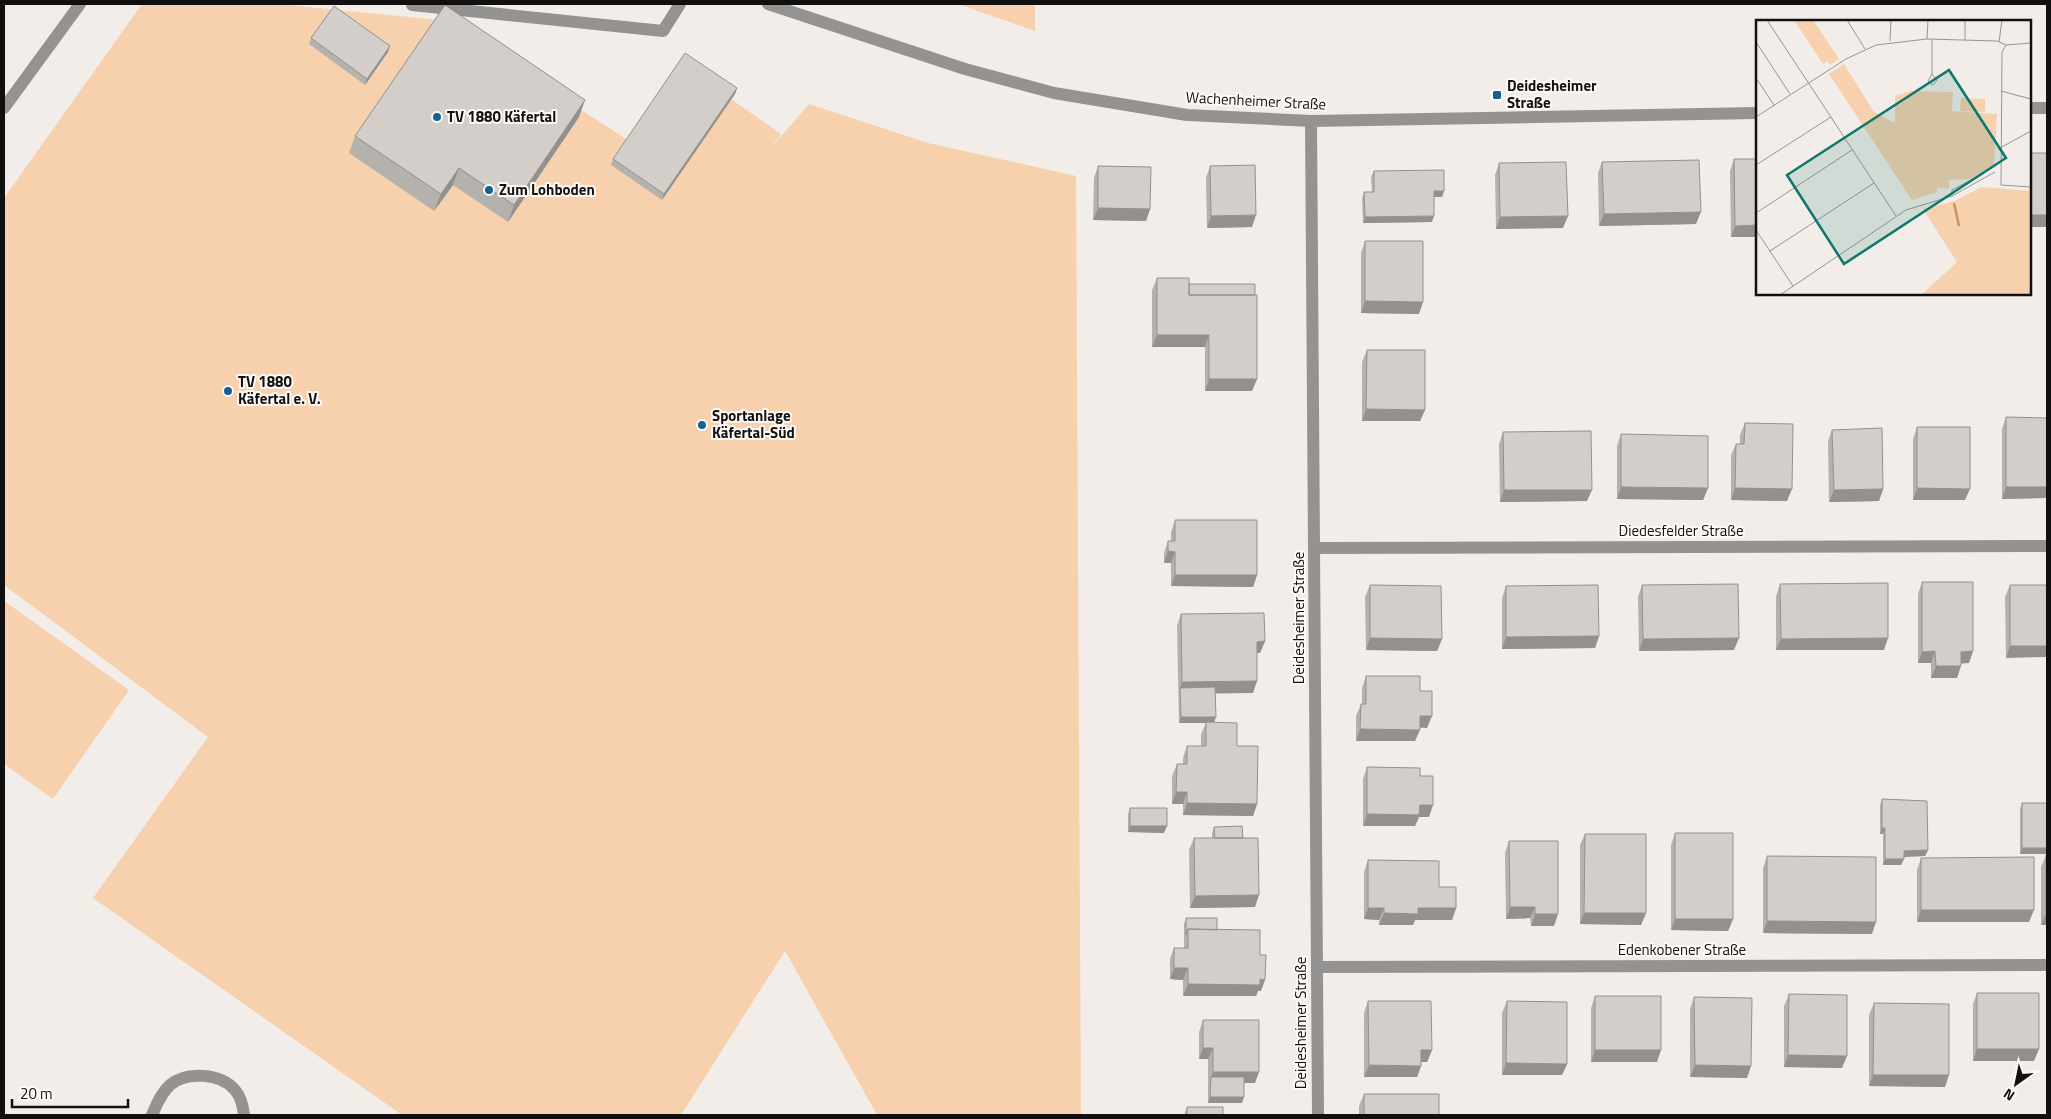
<svg xmlns="http://www.w3.org/2000/svg" width="2051" height="1119" viewBox="0 0 2051 1119" font-family="'Titillium Web',sans-serif">
<style>
.green{fill:#f7d1ad}
.lines{fill:none;stroke-linecap:round;stroke-linejoin:round}
.service{stroke:#959391;stroke-width:12}
.minor{stroke:#959391;stroke-width:12}
.wall{fill:#b5b1ad}
.shaded-wall{fill:#94908d}
.building{fill:#d3cec9;stroke:#94908d}
.poi-dot{fill:#146194;stroke:#fffaf7;stroke-width:2}
.labels{text-anchor:middle;stroke-width:4;stroke-linejoin:round;paint-order:stroke}
.poi-label{font-size:15px;font-weight:bold;fill:#11100e;stroke:#fffaf7;text-anchor:start}
.street-label{font-size:15px;fill:#11100e;stroke:#fffaf7}
.inset-river{fill:none;stroke:#c59364;stroke-width:2.5}
.inset-road{fill:none;stroke:#989591;stroke-width:1}
.view{fill:#0f766e;fill-opacity:0.15;stroke:#0f766e;stroke-width:2.5}
.inset-edge{fill:none;stroke:#11100e;stroke-width:2.5}
</style>
<rect width="100%" height="100%" fill="#f2ede8"/>
<!-- green -->
<path class="green" d="M142,4H278L440,20L628,140L683,59L735,94L731,99L781,134L770,149L809,104L928,143L1076,176L1081,1115H877L785,951L681,1115H402L93,898L208,737L4,585V198Z
M958,4H1035V31Z
M4,601L129,690L53,799L4,764Z"/>
<g class="lines">
<!-- service -->
<path class="service" d="M412,5L663,31L680,4"/>
<!-- minor -->
<path class="minor" d="M768,4L965,69L1054,93L1187,115L1311,121L1757,113
M4,108L80,4
M2030,108H2047
M1311,121L1318,1115
M1314,548L2047,546
M1317,967L2047,965
M152,1115C157,1104 161,1093 170,1085C186,1071 221,1073 235,1090C241,1097 243,1106 244,1115"/>
</g>
<!-- wall -->
<path class="wall" d="M311,38L388,52L365,85L309,44Z
M737,88L735,94L662,200L611,165L613,159Z
M579,117L508,222L453,185L434,211L349,153L355,136Z
M1734,159L1757,237H1731L1730,171Z
M1602,162L1696,224L1599,226L1598,173Z
M1499,163L1563,228L1496,229L1495,175Z
M1098,166L1150,209L1146,221L1093,220L1094,178Z
M1210,166L1252,227L1207,228L1206,178Z
M1374,171L1444,191L1442,197H1434L1432,222L1363,223L1362,199L1364,192H1372L1371,177Z
M1365,241L1419,314L1361,313V253Z
M1157,278L1255,295L1257,379L1252,391H1205V347H1152V290Z
M1367,350L1425,410L1420,421H1362V362Z
M2006,417L2047,418V498L2002,499V429Z
M1745,423L1787,501L1731,500V455L1736,444H1740V435Z
M1917,427L1965,500H1913V439Z
M1832,430L1883,489L1879,501L1829,502L1828,441Z
M1503,432L1587,501L1500,502L1499,444Z
M1621,434L1708,488L1703,500L1617,499V446Z
M1175,520L1257,575L1253,587L1171,586V563H1164V553L1168,541H1171V532Z
M1922,582L1973,651L1969,663H1961L1957,678H1931V663H1918V594Z
M1780,584L1884,650H1776V596Z
M1370,585L1442,639L1437,651L1366,650L1365,597Z
M1642,585L1734,650L1639,651L1638,597Z
M2010,585H2047L2006,658L2005,597Z
M1506,586L1599,636L1595,648L1502,649V598Z
M1181,614L1265,641L1260,653H1257L1253,693H1215L1214,722L1237,746L1257,804L1253,816L1183,815V804H1172V776L1177,764H1183V758L1187,746H1201V734L1206,723H1179L1177,626Z
M1366,676L1420,691L1427,728L1420,727L1415,741H1356V716L1361,704H1362V688Z
M1367,767L1420,776L1429,817H1419L1415,826H1363V779Z
M1882,799L1928,850L1925,856L1904,857L1901,865H1883V834H1880V805Z
M2022,803H2047V854H2020V809Z
M1130,808L1164,833L1128,832V814Z
M1214,827L1243,838L1255,907L1190,908L1189,850L1194,838H1212V833Z
M1675,833L1733,919L1728,931L1671,930V845Z
M1585,834L1646,913L1641,925L1580,924V845Z
M1509,841L1554,926H1531L1530,918L1506,919L1505,853Z
M2046,855H2047V925H2041V867Z
M1767,856L1872,934L1763,933V868Z
M1921,858L2029,922H1917V870Z
M1368,860L1439,887L1456,908L1452,920H1415L1413,925H1379V920L1364,919V872Z
M1186,918L1217,930L1261,991H1258L1256,996H1183V980L1170,979V959L1174,948H1184V924Z
M1977,993L2034,1061H1973V1004Z
M1789,994L1842,1068L1784,1067V1006Z
M1595,996L1657,1062H1591V1008Z
M1694,997L1747,1078L1690,1077V1009Z
M1368,1001L1432,1050L1427,1062H1421V1066L1417,1077H1364V1013Z
M1507,1001L1567,1064L1562,1075H1502V1013Z
M1874,1003L1945,1087L1869,1086V1015Z
M1203,1020L1255,1083H1244L1242,1103H1208V1059H1199V1032Z
M1364,1094L1439,1115H1359V1106Z
M1187,1107L1223,1115H1184Z"/>
<!-- shaded-wall -->
<path class="shaded-wall" d="M390,46L388,52L365,85L367,79Z
M737,88L735,94L662,200L664,194Z
M585,100L579,117L508,222L514,205Z
M459,168L453,185L434,211L441,194Z
M1434,191H1444L1442,197H1431Z
M1098,208L1150,209L1146,221L1093,220Z
M1701,212L1696,224L1599,226L1604,214Z
M1256,215L1252,227L1207,228L1211,216Z
M2030,215H2047V223L2046,227H2030Z
M1434,216L1432,222L1363,223L1365,217Z
M1568,216L1563,228L1496,229L1500,217Z
M1757,225V237H1731L1735,226Z
M1365,301L1423,302L1419,314L1361,313Z
M1157,335H1209L1205,347H1152Z
M1209,379H1257L1252,391H1205Z
M1366,409L1425,410L1420,421H1362Z
M1621,487L1708,488L1703,500L1617,499Z
M2006,487H2047V498L2002,499Z
M1735,488L1792,489L1787,501L1731,500Z
M1917,488L1970,489L1965,500H1913Z
M1883,489L1879,501L1829,502L1834,490Z
M1504,490H1592L1587,501L1500,502Z
M1168,551L1175,552L1171,563H1164Z
M1175,575H1257L1253,587L1171,586Z
M1599,636L1595,648L1502,649L1506,637Z
M1370,638L1442,639L1437,651L1366,650Z
M1739,638L1734,650L1639,651L1643,639Z
M1888,638L1884,650H1776L1781,639Z
M1265,641L1260,653H1252L1257,642Z
M2010,646H2047V657L2006,658Z
M1935,651L1931,663H1918L1922,652Z
M1973,651L1969,663L1956,664L1961,652Z
M1936,666H1961L1957,678H1931Z
M1257,681L1253,693L1180,694V688L1182,682Z
M1420,716H1432L1427,728L1415,727Z
M1181,717H1216L1214,723H1179Z
M1360,729L1420,730L1415,741H1356Z
M1176,792H1187L1183,804H1172Z
M1187,803L1257,804L1253,816L1183,815Z
M1420,805H1433L1429,817H1419L1415,826H1363L1367,814Z
M1130,826H1167L1164,833L1128,832Z
M1882,828H1885L1883,834H1880Z
M2022,848H2047V854H2020Z
M1928,850L1925,856L1901,857L1904,851Z
M1885,859H1904L1901,865H1883Z
M1259,895L1255,907L1190,908L1195,896Z
M1510,907H1535L1530,918L1506,919Z
M1368,908H1384L1379,920L1364,919Z
M1418,908H1456L1452,920H1415L1413,925H1379L1384,913Z
M1921,910H2034L2029,922H1917Z
M1584,913H1646L1641,925L1580,924Z
M2046,913H2047V925H2041Z
M1535,914H1558L1554,926H1531Z
M1675,919H1733L1728,931L1671,930Z
M1767,921L1876,922L1872,934L1763,933Z
M1174,968H1188L1183,980L1170,979Z
M1260,979L1265,980L1261,991H1258L1256,996H1183L1188,984Z
M1203,1048H1213L1208,1059H1199Z
M1977,1049H2039L2034,1061H1973Z
M1421,1050H1432L1427,1062H1417Z
M1595,1050H1661L1657,1062H1591Z
M1788,1055L1847,1056L1842,1068L1784,1067Z
M1506,1063L1567,1064L1562,1075H1502Z
M1369,1065L1421,1066L1417,1077H1364Z
M1695,1065L1751,1066L1747,1078L1690,1077Z
M1213,1072H1259L1255,1083H1210L1211,1077Z
M1873,1075H1949L1945,1087L1869,1086Z
M1210,1097H1244L1242,1103H1208Z"/>
<!-- building -->
<path class="building" d="M445,5L585,100L514,205L459,168L441,194L355,136Z
M334,6L390,46L367,79L311,38Z
M685,53L737,88L664,194L613,159Z
M2030,153H2047V215H2030Z
M1734,159H1757V225L1735,226Z
M1699,160L1701,212L1604,214L1602,162Z
M1566,162L1568,216L1500,217L1499,163Z
M1255,165L1256,215L1211,216L1210,166Z
M1098,166L1151,167L1150,209L1098,208Z
M1444,170V191H1434V216L1365,217L1364,192H1374V171Z
M1365,241H1423V302L1365,301Z
M1157,278H1189V295H1257V379H1209V335H1157Z
M1189,284H1255V295H1189Z
M1367,350H1425V410L1366,409Z
M2006,417L2047,418V487H2006Z
M1745,423L1793,424L1792,489L1735,488L1736,444H1744Z
M1917,427H1970V489L1917,488Z
M1882,428L1883,489L1834,490L1832,430Z
M1591,431L1592,490H1504L1503,432Z
M1621,434L1708,436V488L1621,487Z
M1175,520H1257V575H1175V552L1168,551V541H1175Z
M1922,582H1973V651L1961,652V666H1936L1935,651L1922,652Z
M1888,583V638L1781,639L1780,584Z
M1738,584L1739,638L1643,639L1642,585Z
M1370,585L1441,586L1442,639L1370,638Z
M1598,585L1599,636L1506,637V586Z
M2010,585H2047V646H2010Z
M1264,613L1265,641L1257,642V681L1182,682L1181,614Z
M1366,676H1420V691H1432V716H1420V730L1360,729L1361,704H1366Z
M1215,687L1216,717H1181L1180,688Z
M1206,722L1237,723V746H1258L1257,804L1187,803V792H1176L1177,764H1187V746H1206Z
M1367,767L1420,768V776H1433V805H1420L1419,815L1367,814Z
M1882,799L1927,801L1928,850L1904,851V859H1885V828H1882Z
M2022,803H2047V848H2022Z
M1130,808H1167V826H1130Z
M1242,826L1243,838H1215L1214,827Z
M1675,833H1733V919H1675Z
M1585,834H1646V913H1584Z
M1194,838H1258L1259,895L1195,896Z
M1509,841H1558V914H1535V907H1510Z
M2046,855H2047V913H2046Z
M1767,856L1876,857V922L1767,921Z
M2034,857V910H1921V858Z
M1368,860L1439,861V887H1456V908H1418V914L1384,913V908H1368Z
M1186,918H1217V930L1188,929L1186,935Z
M1188,929L1260,930V955H1266L1265,980L1260,979V985L1188,984V968H1174V948H1188Z
M1977,993H2039V1049H1977Z
M1789,994L1847,995V1056L1788,1055Z
M1595,996H1661V1050H1595Z
M1694,997L1752,998L1751,1066L1695,1065Z
M1368,1001H1431L1432,1050H1421V1066L1369,1065Z
M1507,1001L1567,1002V1064L1506,1063Z
M1874,1003L1949,1004V1075H1873Z
M1203,1020H1259V1072H1213V1048H1203Z
M1211,1077H1244V1097H1210Z
M1364,1094H1439V1115H1364Z
M1187,1107H1223V1115H1187Z"/>
<!-- markers -->
<g class="poi-dot">
<rect x="1492" y="90" width="10" height="10" rx="2.5"/>
<circle cx="437" cy="117" r="5"/>
<circle cx="489" cy="190" r="5"/>
<circle cx="228" cy="391" r="5"/>
<circle cx="702" cy="425" r="5"/>
</g>
<g class="labels">
<!-- poi labels -->
<g class="poi-label">
<text x="1507" y="91">Deidesheimer<tspan x="1507" dy="17">Straße</tspan></text>
<text x="447" y="122">TV 1880 Käfertal</text>
<text x="499" y="195">Zum Lohboden</text>
<text x="238" y="387">TV 1880<tspan x="238" dy="17">Käfertal e. V.</tspan></text>
<text x="712" y="421">Sportanlage<tspan x="712" dy="17">Käfertal-Süd</tspan></text>
</g>
<!-- street labels -->
<g class="street-label">
<text transform="translate(1256 101) rotate(3)" y="5">Wachenheimer Straße</text>
<text x="1681" y="536">Diedesfelder Straße</text>
<text transform="translate(1299 618) rotate(-90)" y="5">Deidesheimer Straße</text>
<text x="1682" y="955">Edenkobener Straße</text>
<text transform="translate(1301 1023) rotate(-90)" y="5">Deidesheimer Straße</text>
</g>
</g>
<!-- overview -->
<g transform="translate(1756 20)">
<rect width="275" height="275" fill="#f2ede8"/>
<path d="M38,0H57L83,39L74,45L71,41L67,44ZM88,44L118,92L139,103V76L154,71L197,72L196,91L241,94L238,147L214,159L193,160V169L181,168V172L156,180L73,54ZM205,78L229,79V92L204,91ZM225,167L275,171V275H165L201,242L167,189L199,181Z" fill="#f7d1ad"/>
<path class="inset-river" d="M198,183L203,206"/>
<path class="inset-road" d="M11,0L140,196M91,0L109,29M171,19L172,0M176,19V54L172,61L177,65L181,60L176,54M209,20V0M134,21L135,0M0,22L34,74M243,22L246,0M250,25L246,32L245,165L275,167M250,25L275,23M0,58L18,85M245,71L275,79M0,97L90,39L120,25L171,19L241,21L250,25M244,128L275,111M0,145L75,97M196,176V170L217,159M0,193L96,130M0,210L37,266M14,231L118,163M24,275L150,190L196,176L239,152"/>
<path class="view" d="M193,50L250,138L88,244L31,155Z"/>
<rect width="275" height="275" class="inset-edge"/>
</g>
<!-- border -->
<rect width="2051" height="1119" fill="none" stroke="#11100e" stroke-width="10"/>
<!-- north arrow -->
<g transform="translate(2016 1084) rotate(213)" stroke="#fffaf7" stroke-width="4" paint-order="stroke">
<path d="M0-4L9 19L0 12L-9 19Z" fill="#11100e"/>
<text y="-8" font-size="14" font-weight="bold" text-anchor="middle" fill="#11100e">N</text>
</g>
<!-- scale -->
<path d="M12 1099v8h116v-8" fill="none" stroke="#11100e" stroke-width="2.5"/>
<text x="20" y="1099" font-size="15" fill="#11100e" stroke="#fffaf7" stroke-width="4" paint-order="stroke">20 m</text>
</svg>
